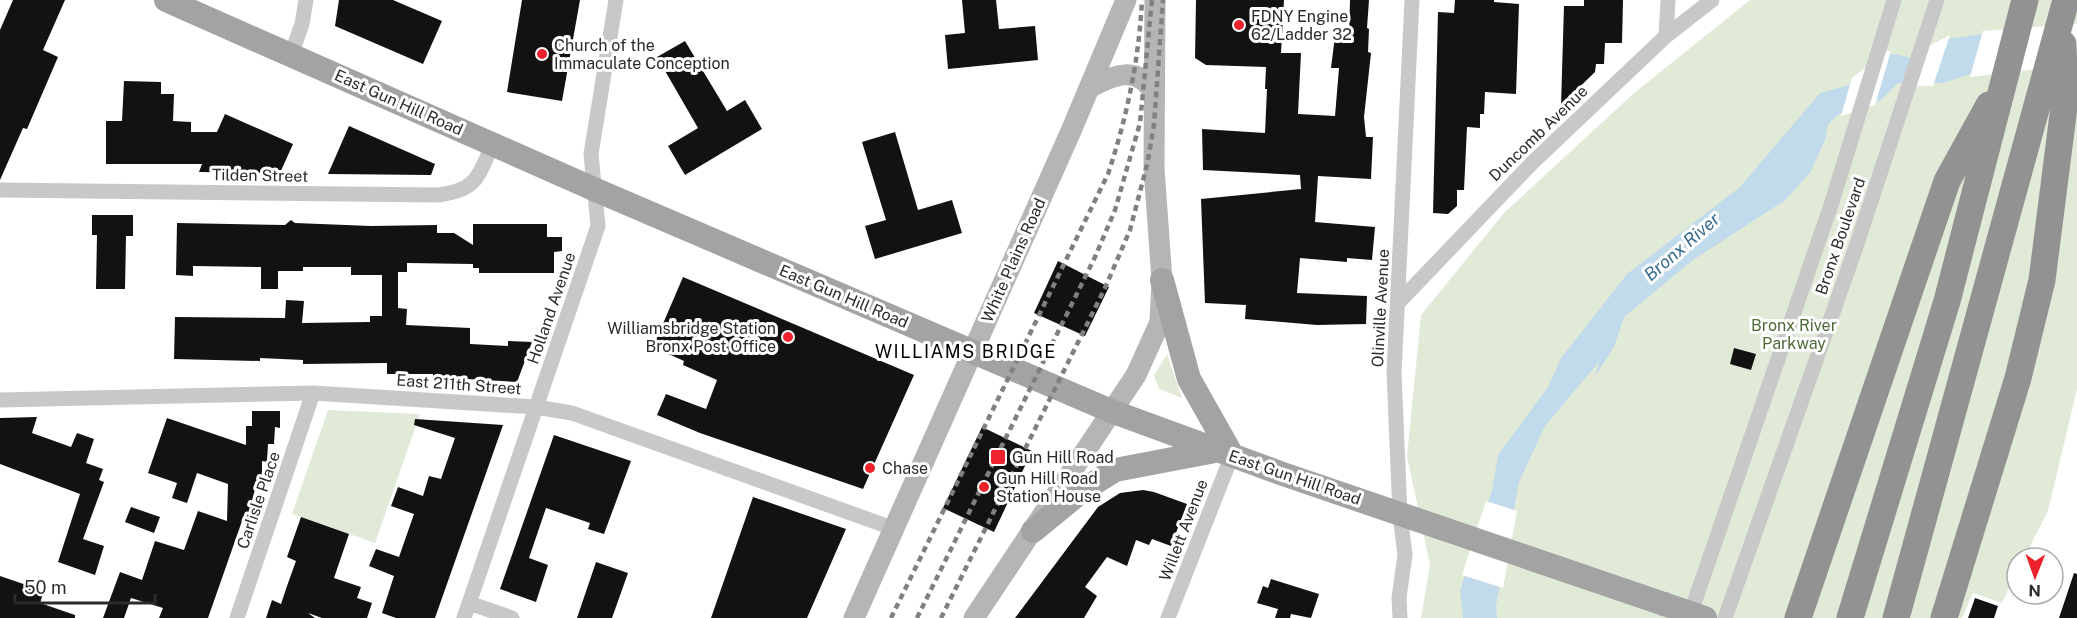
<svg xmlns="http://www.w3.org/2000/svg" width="2077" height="618" viewBox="0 0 2077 618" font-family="'Public Sans',sans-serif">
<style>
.green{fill:#e1ead7}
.water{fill:#c2dbec}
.pier{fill:#fff}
.building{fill:#121212}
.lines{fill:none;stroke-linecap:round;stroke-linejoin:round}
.minor{stroke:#c8c8c8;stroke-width:15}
.secondary{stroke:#b5b5b5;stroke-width:21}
.primary{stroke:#a3a3a3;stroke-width:24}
.motorway{stroke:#929292;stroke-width:27}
.rail{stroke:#808080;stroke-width:4.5;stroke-dasharray:6 4.5;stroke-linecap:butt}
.primary-bridge{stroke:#a3a3a3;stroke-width:24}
.poi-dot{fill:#ee222c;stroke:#fff;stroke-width:2}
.labels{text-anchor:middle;stroke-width:6;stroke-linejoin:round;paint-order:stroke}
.poi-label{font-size:16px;fill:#2b2b2b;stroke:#fff;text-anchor:start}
.street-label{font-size:16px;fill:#2b2b2b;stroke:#fff}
.park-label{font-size:16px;fill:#4d6937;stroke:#fff}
.water-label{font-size:18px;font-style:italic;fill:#366b90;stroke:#fff}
.neighbourhood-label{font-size:18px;letter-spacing:1.5px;fill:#000;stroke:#fff}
</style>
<rect width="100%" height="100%" fill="#fff"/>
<!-- green -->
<path class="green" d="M1750,0H2077V389L2048,511L2024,558H2017V573L2002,603L1973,593L1962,618H1421L1430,565L1407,456L1421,315L1504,213L1633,94Z
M1167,354L1182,398L1159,389L1154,375Z
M328,410L420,414L375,543L292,514Z"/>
<!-- water -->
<path class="water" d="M1984,34L2077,61L1967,75L1944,83H1898L1881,100L1848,109L1836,116L1828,125L1825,140L1810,173L1784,201L1693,260L1624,317L1614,347L1595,376L1599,362L1545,426L1519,482L1496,606L1497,618H1463L1460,591L1492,490L1498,455L1548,387L1561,358L1627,274L1740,187L1820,93L1849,85L1889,53L1912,58L1946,39Z"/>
<!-- pier -->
<path class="pier" d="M2077,24V64L1970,77L1983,31Z
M1950,35L1933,86H1901L1912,55Z
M1887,51H1891L1875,105L1841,116L1852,78Z
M1486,501L1517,511L1503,588L1462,575Z"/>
<!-- building -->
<path class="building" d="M13,0H65L43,50L58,57L27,129L23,128L0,180V30Z
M339,0H393L442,21L423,64L335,26Z
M522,0H580L562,101L507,92Z
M962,0H996L999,29L1035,26L1038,60L948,69L945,35L965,33Z
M1196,0H1284L1281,53H1301L1298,114L1335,116L1339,68H1331L1335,36L1349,37L1350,0H1369L1367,28L1369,29L1368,52L1371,53L1364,117L1366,137H1373L1371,179L1318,176L1315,222L1375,227L1372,260L1347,258V262L1300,258L1297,293L1367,296L1366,324L1317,325L1245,319L1246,305L1205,303L1201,199L1301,189L1300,175L1203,170L1202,129L1265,133L1267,89H1265L1266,67L1206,65L1195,58Z
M1455,0H1494V2L1519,4L1516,94L1485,92L1484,114H1480V128L1467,127L1464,190H1457V206L1448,214L1433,213L1438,12L1454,13Z
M1584,0H1623L1622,43H1605L1604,64H1596L1595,72L1561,105L1564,6H1584Z
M685,41L727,111L745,100L762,129L685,175L668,146L698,128L657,57Z
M124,81L161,82V94H174L173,121L191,122V132H217L225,114L293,144L280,173L199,172L202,164H106V121H122Z
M349,126L435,164L431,175L328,174Z
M895,132L918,210L952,200L962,233L875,259L865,226L886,220L862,142Z
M92,215H133V236H126L125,289H96L97,235H92Z
M291,220L295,223L371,226L437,225V233H454L473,245V224H547V237H562V251L554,252V273H479V268H473V264L407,263V272H398V308L407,309L406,325L470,328V344L508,346V341L532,342L517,382L433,377V374H387V363L303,364V360L260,358V361L174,359L175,317L285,318L286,300L304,301L302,323L370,322V316H382V275H351V267H303V271H278V289H261V267L193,266V276L176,275L177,223L285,225Z
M1058,261L1109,287L1085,336L1034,313Z
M683,277L914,375L863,489L700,433L657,415L666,394L706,409L717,380L683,365L684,361L653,347Z
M1734,348L1756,354L1751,370L1730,364Z
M252,411H280V428L275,427L274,444H268L267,462L262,461V479L258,478L246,523L242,521L208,618H159L163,608L131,598L124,618H103L120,572L142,580L155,541L184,550L198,511L227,521L228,484L197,473L187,503L172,498L177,483L148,473L167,418L246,445V426H252Z
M37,417L32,433L71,447L77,433L94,439L86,463L103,469L99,480L104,482L83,539L104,546L95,575L58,562L80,494L0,464V418Z
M415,419L503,425L435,618H396L382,613L394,576L369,566L376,549L399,557L414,514L391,506L398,487L423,496L429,476L441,479L455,438L414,425Z
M982,427L1032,451L994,532L943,508Z
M554,435L631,461L604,534L588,529L590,523L546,508L529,558L548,565L536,602L500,589Z
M1143,490L1154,492L1187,504L1171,546L1152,539L1149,545L1136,540L1127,566L1107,557L1085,587L1097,596L1084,618H1015L1098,507L1120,493Z
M753,497L846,529L807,618H711Z
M131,507L160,517L154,533L125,522Z
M301,517L349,534L334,578L361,587L357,598L372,603L367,618H322L308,613L315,618H266L272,600L281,604L287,586L296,561L287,557Z
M596,562L628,573L612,618H577Z
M2074,573L2077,574V618H2059Z
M0,576L44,591L40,603L75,615V618H0Z
M1271,579L1319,594L1311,618L1291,614L1290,618H1275L1278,609L1257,603L1263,586L1268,588Z
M1975,598L1998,606L1994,618H1968Z"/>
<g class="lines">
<!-- minor -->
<path class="minor" d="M1666,36L1668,0
M291,55L302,24L306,0
M0,190L438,195C478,190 477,177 493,144
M1398,303L1532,163L1666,36L1712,0
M0,400L313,393L536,407L572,413L895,529
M469,603L512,618
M237,618L313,393
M464,618L598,226L591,154L616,0
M1168,618L1232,455
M1400,618L1399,598L1405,555L1400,514L1394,373L1412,0
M1689,618L1832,202L1894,0
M1725,618L1856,247L1937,0"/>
<!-- secondary -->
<path class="secondary" d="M1089,88C1113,75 1139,64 1154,94
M854,618L1071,131L1126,0
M974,618L1136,375L1160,322L1162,280L1154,169L1155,0"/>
<!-- primary -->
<path class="primary" d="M166,0L596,190L1111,411L1280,473L1664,604
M1162,280L1189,379L1232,455
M1033,531L1083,490L1115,470L1215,451"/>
<!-- motorway -->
<path class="motorway" d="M1798,618L1947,181L1989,105
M1850,618L1947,301L2025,0
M1896,618L2066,0
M1944,618L2018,378L2042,280L2065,99L2063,44"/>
<!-- rail -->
<path class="rail" d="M891,618L1108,174C1127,117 1139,60 1142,0
M917,618L1095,257L1115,210L1140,123L1152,0
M941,618L1105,288L1130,230L1147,165L1154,125L1163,0"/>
<!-- primary-bridge -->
<path class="primary-bridge" d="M1664,604L1705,618"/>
</g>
<!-- markers -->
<g class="poi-dot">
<circle cx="1239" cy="25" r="6"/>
<circle cx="542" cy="54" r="6"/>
<circle cx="788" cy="337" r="6"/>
<rect x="990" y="449" width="16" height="16" rx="3"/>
<circle cx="870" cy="468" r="6"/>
<circle cx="984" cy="487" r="6"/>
</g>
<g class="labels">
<!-- poi labels -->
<g class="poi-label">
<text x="1251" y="22">FDNY Engine<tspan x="1251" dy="18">62/Ladder 32</tspan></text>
<text x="554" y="51">Church of the<tspan x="554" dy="18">Immaculate Conception</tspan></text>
<text x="776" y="334" text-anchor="end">Williamsbridge Station<tspan x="776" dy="18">Bronx Post Office</tspan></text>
<text x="1012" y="463">Gun Hill Road</text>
<text x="882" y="474">Chase</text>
<text x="996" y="484">Gun Hill Road<tspan x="996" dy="18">Station House</tspan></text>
</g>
<!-- street labels -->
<g class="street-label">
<text transform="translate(399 102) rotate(24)" y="6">East Gun Hill Road</text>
<text transform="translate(1538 133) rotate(-44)" y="6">Duncomb Avenue</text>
<text transform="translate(260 175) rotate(1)" y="6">Tilden Street</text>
<text transform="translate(1840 236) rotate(-71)" y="6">Bronx Boulevard</text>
<text transform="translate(1013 260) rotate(-66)" y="6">White Plains Road</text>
<text transform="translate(844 296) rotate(23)" y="6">East Gun Hill Road</text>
<text transform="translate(551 308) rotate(-71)" y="6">Holland Avenue</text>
<text transform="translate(1380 308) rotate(-87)" y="6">Olinville Avenue</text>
<text transform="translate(459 384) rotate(4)" y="6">East 211th Street</text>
<text transform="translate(1295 477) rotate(19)" y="6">East Gun Hill Road</text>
<text transform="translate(258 500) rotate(-71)" y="6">Carlisle Place</text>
<text transform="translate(1183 530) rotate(-69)" y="6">Willett Avenue</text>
</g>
<!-- park labels -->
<g class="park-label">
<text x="1794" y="331">Bronx River<tspan x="1794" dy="18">Parkway</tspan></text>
</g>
<!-- water labels -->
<g class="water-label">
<text transform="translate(1682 247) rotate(-41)" y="6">Bronx River</text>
</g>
<!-- neighbourhood labels -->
<g class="neighbourhood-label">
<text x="966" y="358">WILLIAMS BRIDGE</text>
</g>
</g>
<!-- north arrow -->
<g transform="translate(2035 576) rotate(181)"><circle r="28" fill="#ffffff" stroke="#aaaaaa" stroke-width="1.5"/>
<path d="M0-4.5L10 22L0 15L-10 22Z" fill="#ee222c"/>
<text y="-9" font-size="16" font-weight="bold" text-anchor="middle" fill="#2b2b2b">N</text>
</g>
<!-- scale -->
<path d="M15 594v9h140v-9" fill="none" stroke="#2b2b2b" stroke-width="3"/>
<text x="24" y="594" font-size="18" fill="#2b2b2b" stroke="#ffffff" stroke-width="4.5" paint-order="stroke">50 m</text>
</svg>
